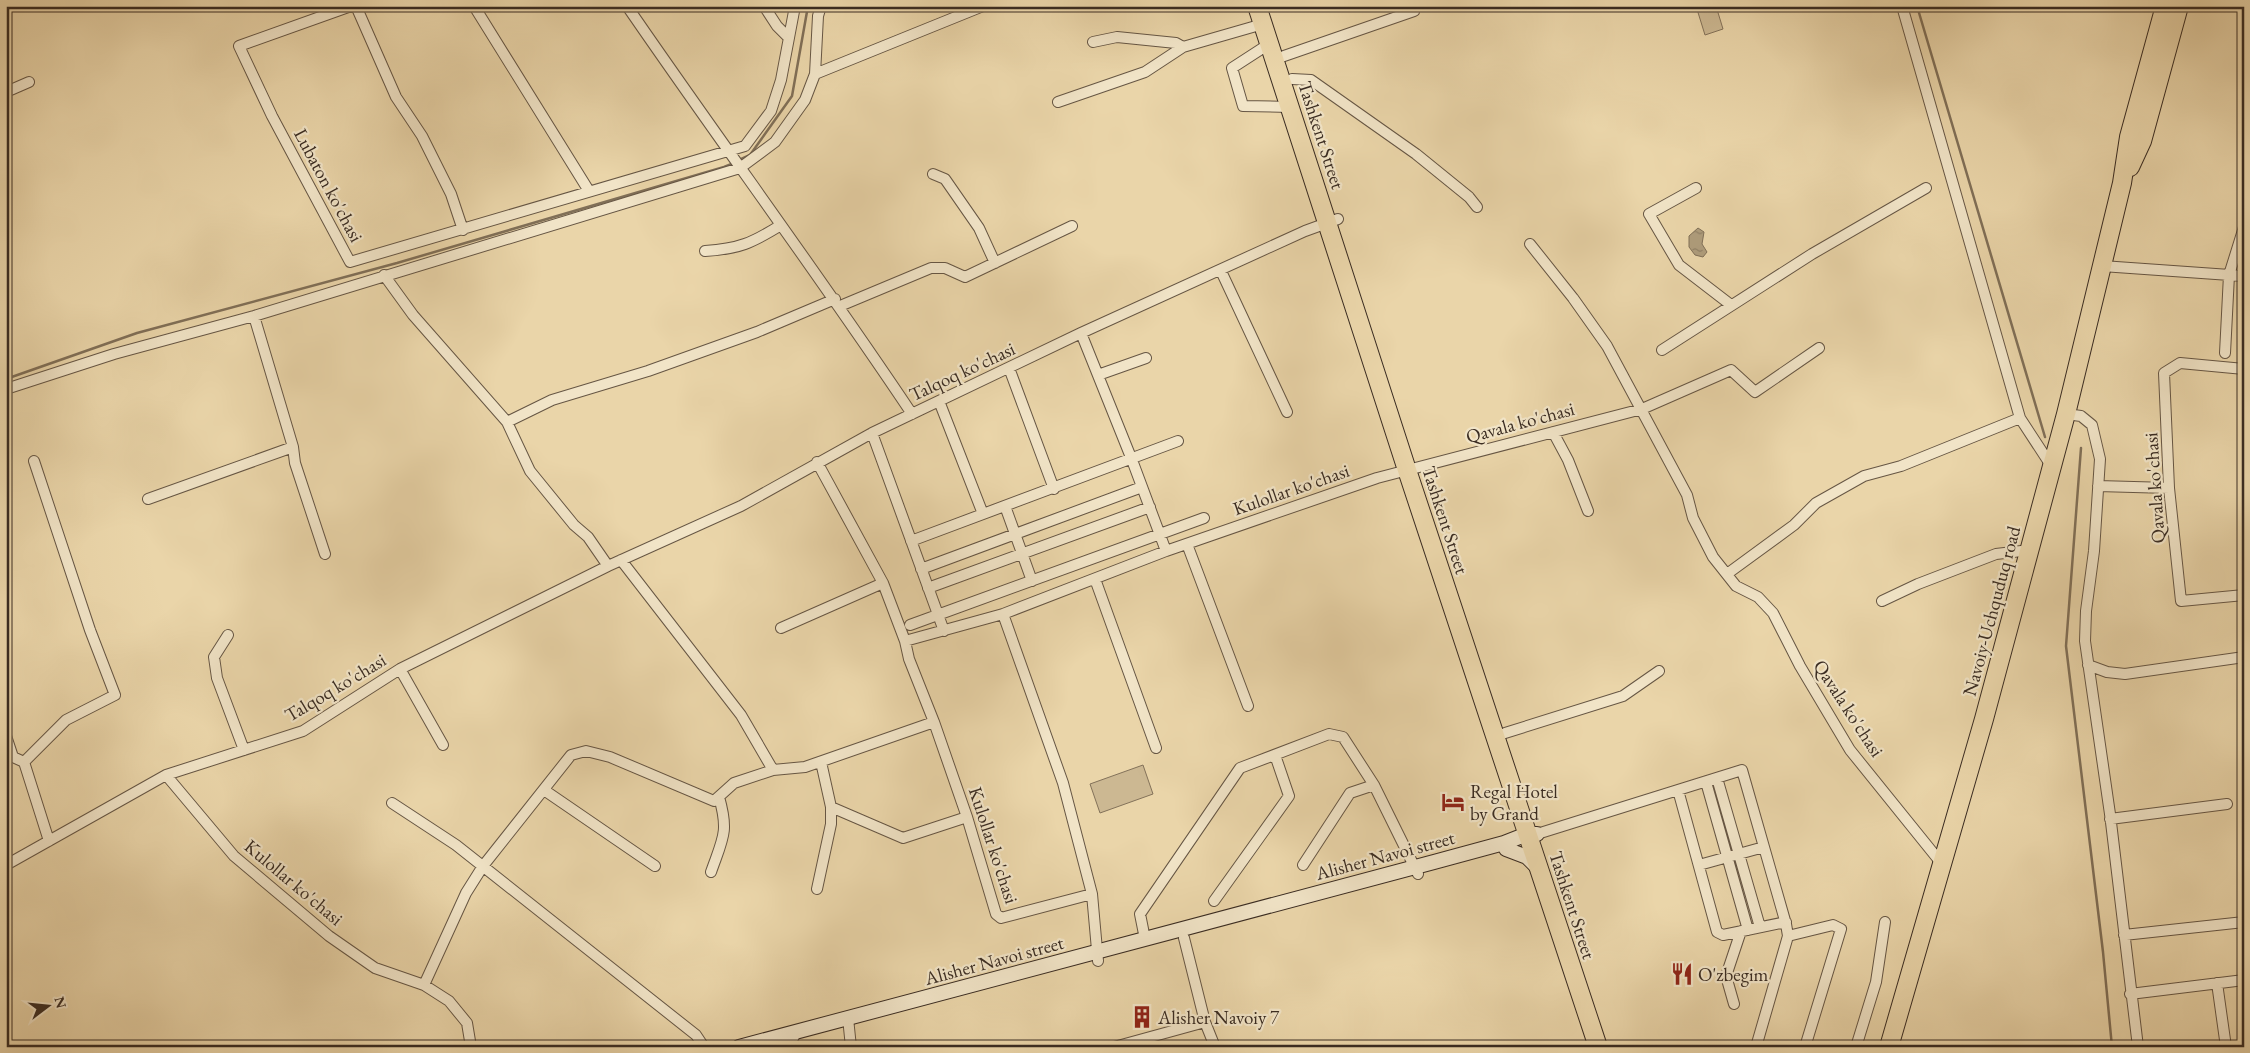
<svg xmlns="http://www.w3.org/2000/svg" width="2250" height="1053" viewBox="0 0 2250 1053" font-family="'EB Garamond',serif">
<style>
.park{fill:#ccb892;stroke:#83725a}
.water{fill:url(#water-ripples);stroke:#806f57}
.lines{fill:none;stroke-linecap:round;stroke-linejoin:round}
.stream{stroke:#806f57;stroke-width:2.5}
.street-casing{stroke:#665644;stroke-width:12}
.secondary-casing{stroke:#3a2c22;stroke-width:16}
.highway-casing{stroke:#3a2c22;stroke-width:20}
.street{stroke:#f1e4c7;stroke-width:10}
.secondary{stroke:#f1e4c7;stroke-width:14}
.highway{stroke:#ead5a9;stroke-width:18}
.labels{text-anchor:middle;stroke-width:4.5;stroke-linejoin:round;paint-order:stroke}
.street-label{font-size:19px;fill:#3a2c22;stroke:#f1e4c7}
.poi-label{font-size:19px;fill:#3a2c22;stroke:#f1e4c7;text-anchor:start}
</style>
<defs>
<pattern id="water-ripples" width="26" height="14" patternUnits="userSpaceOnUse" patternTransform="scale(1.25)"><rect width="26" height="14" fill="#ae9c7b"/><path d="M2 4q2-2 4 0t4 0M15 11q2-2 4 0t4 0" fill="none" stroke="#8f7f64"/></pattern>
</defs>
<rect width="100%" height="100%" fill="#ead5a9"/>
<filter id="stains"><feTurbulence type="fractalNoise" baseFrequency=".004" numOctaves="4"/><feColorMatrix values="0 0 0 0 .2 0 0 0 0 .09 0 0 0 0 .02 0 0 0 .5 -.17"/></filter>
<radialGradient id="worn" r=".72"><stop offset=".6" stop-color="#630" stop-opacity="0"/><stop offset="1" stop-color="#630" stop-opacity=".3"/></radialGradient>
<!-- park -->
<path class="park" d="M1696,6H1716L1723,29L1705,35Z
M1143,765L1153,794L1100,813L1090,784Z"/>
<!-- water -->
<path class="water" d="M1698,228L1704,232L1702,244L1707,252L1703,257L1695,255L1689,247V236Z"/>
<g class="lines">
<!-- stream -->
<path class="stream" d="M1917,6L2045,437
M739,160L750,155L792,96L808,6
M6,379L137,333L397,263L724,167L734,163
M2081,448L2066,646L2103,952L2112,1047"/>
<defs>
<path id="street" d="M351,6L239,46L272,116L350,262L745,146L771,111L781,80L795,6
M356,6L396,97L422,136L451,194L463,230
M474,6L589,191
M627,6C721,143 820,276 912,414
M764,6L777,26L788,37
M1902,6L2020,418L2052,467
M1093,42L1117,37L1176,43L1183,47
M1269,44L1232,68L1243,106L1290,107
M1284,56L1414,11L1413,6
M815,74L983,6
M1292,79L1311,80L1416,154L1469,197L1477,207
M6,92L29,82
M1058,102L1145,72L1183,47L1263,24
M933,174L945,179L979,228L995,263
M1696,188L1649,214L1679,265L1731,305
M1530,244L1573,298L1607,346L1687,495L1693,518L1713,557L1736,586L1758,597L1773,613L1800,666L1850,750L1942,864
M705,251C739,249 752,243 781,225
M2102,266L2244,276
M1221,271L1287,412
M384,275L413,315L507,422L530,471L574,525L588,537L608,566
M840,306L931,268H945L965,277L1072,226
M254,316L293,447L295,463L325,554
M1081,333L1132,460L1166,551
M1662,350L1812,254L1926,188
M2225,353L2229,275L2244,227
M1009,368L1054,489
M2244,369L2180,363L2164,373L2169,488L2181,601L2244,595
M1098,375L1146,358
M6,389L114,354L254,316L740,168L775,142L805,100L815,74L818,16L821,6
M939,401L983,514
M2066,414L2081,416L2092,425L2100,459L2094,551L2086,611L2085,641L2110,814L2138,1047
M507,422L552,400L648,371L757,332L835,299
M1553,432L1568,460L1588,511
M872,433L944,631
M817,462L883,583L905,641L909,659L934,722L967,817L996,914L1001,918L1092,894
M2098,486L2169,488
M148,499L293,447
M1005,506L1032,581
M911,541L1178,441
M1187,544L1248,706
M621,560L741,715L773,770
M921,569L1142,487
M1727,574L1794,525L1816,503L1864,476L1901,466L2020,418
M1095,579L1156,748
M928,588L1150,507
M1882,601L1918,584L1996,554L2030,550
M1003,614L1063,783L1092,894L1098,961
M910,625L1204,518
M781,628L883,583
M228,635L214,657L217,678L244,750
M905,641L1003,614L1166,551L1377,478L1642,409L1731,370L1755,392L1819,348
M2088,665L2107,672L2125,674L2244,657
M400,669L443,745
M1505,733L1623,696L1659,671
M6,736L13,757L24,762L49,841
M24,762L66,720L115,695L90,630L34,461
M166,775L234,856L329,936L375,968L424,985L449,1001L467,1023L471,1047
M1717,778L1760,927
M1706,782L1748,930
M544,790L655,866
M1678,790L1717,932L1723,935L1786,922
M392,803L456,845L696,1035L704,1047
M831,807L903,838L967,817
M2110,819L2227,804
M1537,834L1742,770L1786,924L1788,936L1756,1047
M6,865L166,775L303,731L400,669L608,566L741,506L872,433L1081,333L1305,231L1338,219
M1303,865L1350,793L1374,785
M1699,865L1764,847
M711,872C723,838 729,832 719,797
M817,889L831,824V807L821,762
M1214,901L1289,796L1275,755
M2124,935L2244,922
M1788,936L1833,925L1841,929L1805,1047
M1145,939L1140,914L1240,768L1329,734L1343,737L1374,785L1418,874
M2217,983L2226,1047
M424,985L466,893L483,866L571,755L586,751L610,757L714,801L734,783L773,770L805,767L934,722
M2130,994L2244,980
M1734,1004L1726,976L1741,931
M848,1018L851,1047
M1205,1022L1215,1047
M789,1047L796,1032
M1114,1047L1205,1022L1184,938
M1856,1047L1876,982L1885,922"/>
<path id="secondary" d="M1506,849L1527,857L1538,868
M739,1047L1434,862L1504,843L1527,834H1537"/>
<path id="highway" d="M1257,6L1407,470L1598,1047
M2130,167L2142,141L2179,6
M1889,1047L1984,719L2066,414L2122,183L2129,137L2165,6"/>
</defs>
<!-- street casing -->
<use href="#street" class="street-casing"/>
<!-- secondary casing -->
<use href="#secondary" class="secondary-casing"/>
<!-- highway casing -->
<use href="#highway" class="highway-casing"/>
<!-- street -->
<use href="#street" class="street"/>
<!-- secondary -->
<use href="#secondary" class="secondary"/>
<!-- highway -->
<use href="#highway" class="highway"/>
</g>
<!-- icons -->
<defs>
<symbol id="hotel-bare" viewBox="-9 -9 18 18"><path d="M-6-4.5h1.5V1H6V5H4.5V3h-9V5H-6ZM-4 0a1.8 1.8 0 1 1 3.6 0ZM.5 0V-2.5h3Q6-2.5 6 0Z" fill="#8f2418" stroke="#f1e4c7" stroke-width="2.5" paint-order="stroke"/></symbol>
<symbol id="restaurant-bare" viewBox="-9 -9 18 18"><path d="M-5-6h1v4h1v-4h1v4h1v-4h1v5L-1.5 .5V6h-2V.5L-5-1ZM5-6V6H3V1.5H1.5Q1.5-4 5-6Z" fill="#8f2418" stroke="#f1e4c7" stroke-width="2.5" paint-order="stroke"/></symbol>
<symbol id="building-bare" viewBox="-9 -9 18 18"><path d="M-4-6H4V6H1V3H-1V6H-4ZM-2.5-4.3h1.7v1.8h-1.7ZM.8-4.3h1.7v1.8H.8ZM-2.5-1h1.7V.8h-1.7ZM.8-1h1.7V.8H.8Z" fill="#8f2418" stroke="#f1e4c7" stroke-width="2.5" paint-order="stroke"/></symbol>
</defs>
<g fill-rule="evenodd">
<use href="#hotel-bare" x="1437" y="786" width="32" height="32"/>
<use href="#restaurant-bare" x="1666" y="958" width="32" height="32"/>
<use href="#building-bare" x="1126" y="1001" width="32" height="32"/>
</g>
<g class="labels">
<!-- street labels -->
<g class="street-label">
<text transform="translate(1322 135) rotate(72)" y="7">Tashkent Street</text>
<text transform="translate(329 185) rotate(62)" y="7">Lubaton ko'chasi</text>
<text transform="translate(962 371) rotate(-25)" y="7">Talqoq ko'chasi</text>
<text transform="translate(1520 422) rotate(-15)" y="7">Qavala ko'chasi</text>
<text transform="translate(2154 488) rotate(-94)" y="7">Qavala ko'chasi</text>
<text transform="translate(1291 489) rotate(-19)" y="7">Kulollar ko'chasi</text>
<text transform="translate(1446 520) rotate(72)" y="7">Tashkent Street</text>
<text transform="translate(1991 611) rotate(-75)" y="7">Navoiy-Uchquduq road</text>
<text transform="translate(335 687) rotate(-31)" y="7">Talqoq ko'chasi</text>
<text transform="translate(1849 708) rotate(57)" y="7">Qavala ko'chasi</text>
<text transform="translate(994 845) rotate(72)" y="7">Kulollar ko'chasi</text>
<text transform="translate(1385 855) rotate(-15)" y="7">Alisher Navoi street</text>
<text transform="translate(294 882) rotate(40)" y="7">Kulollar ko'chasi</text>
<text transform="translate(1573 905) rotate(72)" y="7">Tashkent Street</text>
<text transform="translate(994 960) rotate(-15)" y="7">Alisher Navoi street</text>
</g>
<!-- poi labels -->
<g class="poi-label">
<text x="1470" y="798">Regal Hotel<tspan x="1470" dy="22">by Grand</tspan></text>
<text x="1698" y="981">O'zbegim</text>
<text x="1158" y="1024">Alisher Navoiy 7</text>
</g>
</g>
<!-- margin -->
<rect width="2250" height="1053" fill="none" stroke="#ead5a9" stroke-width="25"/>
<rect x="8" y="8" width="2235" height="1038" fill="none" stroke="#3a2c22" stroke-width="2.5"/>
<rect x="12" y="12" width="2225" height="1028" fill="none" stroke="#3a2c22"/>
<!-- north arrow -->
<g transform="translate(48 1006) rotate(74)" stroke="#f1e4c7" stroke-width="4" paint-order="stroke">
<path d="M0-4L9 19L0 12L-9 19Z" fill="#3a2c22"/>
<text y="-8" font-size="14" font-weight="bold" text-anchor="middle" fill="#3a2c22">N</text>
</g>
<rect width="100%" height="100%" filter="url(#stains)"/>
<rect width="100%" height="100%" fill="url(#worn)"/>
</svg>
